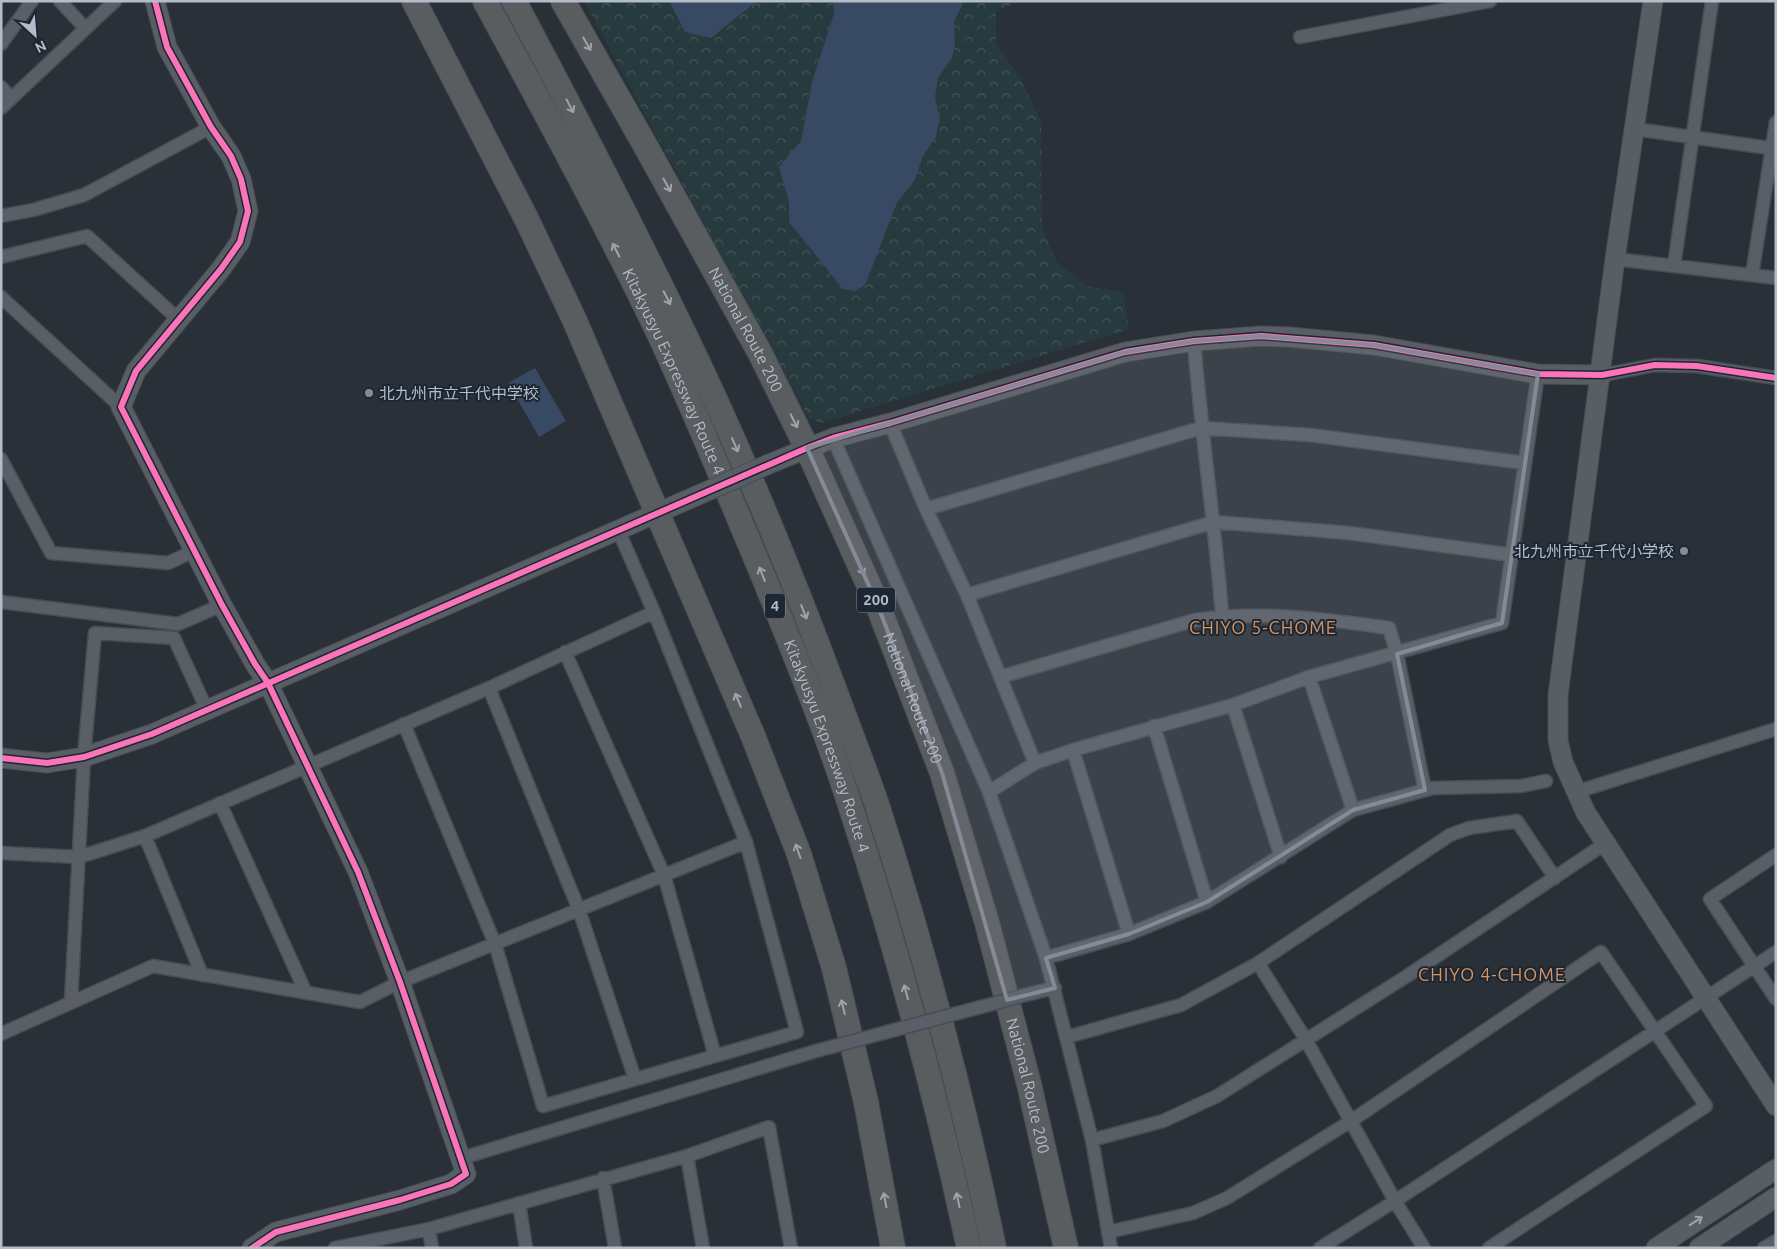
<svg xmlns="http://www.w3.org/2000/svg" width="1777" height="1249" viewBox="0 0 1777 1249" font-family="Ubuntu,'Noto Sans JP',sans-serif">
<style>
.forest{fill:url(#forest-crowns)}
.water{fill:#384963}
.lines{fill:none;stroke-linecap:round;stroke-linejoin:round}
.street-casing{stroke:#484c53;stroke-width:15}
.secondary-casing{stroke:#484c53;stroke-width:21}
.highway-casing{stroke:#474c53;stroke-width:26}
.street{stroke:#5a5e66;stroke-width:12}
.secondary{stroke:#595d64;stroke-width:19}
.highway{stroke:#5a5d60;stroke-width:24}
.street-bridge-casing{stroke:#484c53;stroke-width:15;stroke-linecap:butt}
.secondary-bridge-casing{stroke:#484c53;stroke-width:21;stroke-linecap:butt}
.street-bridge{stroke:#5a5e66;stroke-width:12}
.secondary-bridge{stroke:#595d64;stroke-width:19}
.cycleway-casing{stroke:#1d2633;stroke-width:9}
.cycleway{stroke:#fb73b8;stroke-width:6}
.oneway{stroke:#9ea4af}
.oneway2{stroke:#9da4b0}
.marked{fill:#848b96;fill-opacity:0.2;stroke:#848b96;stroke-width:4;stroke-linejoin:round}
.poi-dot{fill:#848b96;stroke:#1d2633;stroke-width:2}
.labels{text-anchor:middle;stroke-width:4;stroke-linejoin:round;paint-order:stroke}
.shield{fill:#1d2633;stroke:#878f9c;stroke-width:1}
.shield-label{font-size:15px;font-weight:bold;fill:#b4bcc9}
.street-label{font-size:16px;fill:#b4bcc9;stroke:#1d2633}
.poi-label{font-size:16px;fill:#b4bcc9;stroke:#1d2633;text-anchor:start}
.neighbourhood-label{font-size:18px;letter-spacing:1px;fill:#d59563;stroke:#1d2633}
</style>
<defs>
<pattern id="forest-crowns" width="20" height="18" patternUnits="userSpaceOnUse" patternTransform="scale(1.25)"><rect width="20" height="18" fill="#273a3e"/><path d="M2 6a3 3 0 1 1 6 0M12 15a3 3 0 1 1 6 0" fill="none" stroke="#445559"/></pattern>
</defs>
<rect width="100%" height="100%" fill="#2a3038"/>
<!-- forest -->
<path class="forest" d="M584,1H669L685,32L718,33L757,1H833L834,13L812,82L801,141L779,167L789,202V222L865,285L897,203L915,180L923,156L936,137L940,117L935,98L938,78L952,58L955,44L954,22L964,1H1019L996,12V43L1021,79L1041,122L1042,227L1056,261L1087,286L1123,292L1129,329L821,423L809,419Z"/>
<!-- water -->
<path class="water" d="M669,1H757L711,38L685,32Z
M833,1H964L954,22L955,44L952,58L938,78L935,98L940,117L936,137L923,156L915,180L897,203L865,285L855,291L843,289L789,222V202L779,167L801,141L812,82L834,13Z
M535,368L566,421L539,437L508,383Z"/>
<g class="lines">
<defs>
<path id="street" d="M60,1L85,28
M1300,37L1490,1
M1,44L32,1
M1,87L11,98
M1,108L115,1
M1635,129L1776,149
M1,216L33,210L84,195L211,127
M1,257L87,236L178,319
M1615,259L1776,278
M1674,266L1712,1
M1752,275L1776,122
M1,297L121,407
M1194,341C1201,433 1215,524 1222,615
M1602,375L1655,365L1697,366L1776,378
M890,423L926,509L967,595L1035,763
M833,438L989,792L1046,958L1092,1140L1111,1248
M1,459L51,553L168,563L194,551
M926,509L1201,428L1310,435L1525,463
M967,595L1214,522L1349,533L1512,555
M1,602L178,624L222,605
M1000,677L1195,620C1260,610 1325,619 1389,628L1397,654L1425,790
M1309,677L1353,810
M489,688L579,910L635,1079
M1233,705L1281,857
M404,724L495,944L543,1106L715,1056L664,875L565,652
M1154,726L1207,902
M1073,750L1129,934
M989,792L1035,763L1073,750L1233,705L1309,677L1502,623L1538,374
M1576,792L1776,729
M220,803L306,993
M145,836L202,975
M1,853L79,857L145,836L489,688L654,612
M1776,855L1710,899L1776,999
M1046,958L1129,934L1207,902L1353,810L1433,788L1521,786L1546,781
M1258,963L1306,1040L1395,1201L1424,1248
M1033,993L1055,988
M71,1001L84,757L95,633L174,638L207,710
M1,1034L153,966L360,1002L400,982L746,842L654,612L619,532
M1067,1037L1181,1005L1258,963L1450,835L1469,828L1517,821L1555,878
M715,1056L797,1032L746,842
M1092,1140L1163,1121L1217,1096L1407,976L1606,843
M687,1156L703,1248
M462,1158L816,1051
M603,1178L615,1248
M519,1203L526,1248
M429,1229L432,1248
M1108,1232L1193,1213L1227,1198L1351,1121L1601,952L1706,1106L1489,1248
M335,1248L429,1229L687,1156L769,1127L791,1248
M1320,1248L1395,1201L1776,952
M1764,1248L1776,1241"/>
<path id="secondary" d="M155,1L167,47L211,127L231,156L241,179L248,211L240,242L221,269L136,371L121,407L222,605L255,664L268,683L358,872L400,982L466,1174L451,1184L400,1200L276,1232L252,1248
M1653,1L1615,259L1558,695V740L1563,762L1586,813L1776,1106
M769,464L833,438L890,423L1125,352L1194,341L1261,336L1290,337L1374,345L1538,374L1602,375
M1,758L47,763L84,757L152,734L680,503
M1656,1248L1776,1169
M1699,1248L1776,1197"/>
<g id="highway">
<path d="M414,1L526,218L574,319L753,736L799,854L834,968L866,1102L893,1248"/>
<path id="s1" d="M485,1C545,112 606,223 660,336C697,416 730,497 764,578C795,655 827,732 852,811C899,955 937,1100 969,1248"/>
<path d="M514,1C571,108 627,216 680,325C738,444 789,567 835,691C849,729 864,767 877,805C924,950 963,1099 994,1248"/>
<path id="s2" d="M563,1L645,145L760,353L807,448L878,606L942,773L987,923L1029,1084L1066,1248"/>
</g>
</defs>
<!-- street casing -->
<use href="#street" class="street-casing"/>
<!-- secondary casing -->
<use href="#secondary" class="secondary-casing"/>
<!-- highway casing -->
<use href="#highway" class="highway-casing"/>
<!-- street -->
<use href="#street" class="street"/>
<!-- secondary -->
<use href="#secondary" class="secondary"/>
<!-- highway -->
<use href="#highway" class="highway"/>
<defs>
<path id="street-bridge" d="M816,1051L1033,993"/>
<path id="secondary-bridge" d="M680,503L769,464"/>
</defs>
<!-- street-bridge casing -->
<use href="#street-bridge" class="street-bridge-casing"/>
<!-- secondary-bridge casing -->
<use href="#secondary-bridge" class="secondary-bridge-casing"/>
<!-- street-bridge -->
<use href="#street-bridge" class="street-bridge"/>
<!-- secondary-bridge -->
<use href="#secondary-bridge" class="secondary-bridge"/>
<defs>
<path id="cycleway" d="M155,1L167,47L211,127L231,156L241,179L248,211L240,242L221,269L136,371L121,407L222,605L255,664L268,683L358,872L400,982L466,1174L451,1184L400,1200L276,1232L252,1248
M1,758L47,763L84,757L152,734L807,448L833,438L890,423L1125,352L1194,341L1261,336L1374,345L1538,374L1602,375L1655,365L1697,366L1776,378"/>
</defs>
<!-- cycleway casing -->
<use href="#cycleway" class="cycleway-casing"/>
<!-- cycleway -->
<use href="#cycleway" class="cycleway"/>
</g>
<!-- one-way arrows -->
<defs><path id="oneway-shaft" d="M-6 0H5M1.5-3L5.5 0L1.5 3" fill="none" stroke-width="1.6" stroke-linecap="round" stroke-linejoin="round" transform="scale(1.25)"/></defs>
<g class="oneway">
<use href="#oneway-shaft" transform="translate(587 44) rotate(60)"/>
<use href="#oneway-shaft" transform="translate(570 106) rotate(62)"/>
<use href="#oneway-shaft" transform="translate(667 185) rotate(61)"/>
<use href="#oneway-shaft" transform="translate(616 250) rotate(-117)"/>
<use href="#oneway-shaft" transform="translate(667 298) rotate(63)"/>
<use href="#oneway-shaft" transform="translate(794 421) rotate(63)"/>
<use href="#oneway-shaft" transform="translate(735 445) rotate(66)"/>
<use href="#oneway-shaft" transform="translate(861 568) rotate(66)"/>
<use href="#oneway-shaft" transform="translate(762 574) rotate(-112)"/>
<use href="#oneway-shaft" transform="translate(804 612) rotate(68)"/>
<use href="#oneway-shaft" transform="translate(738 700) rotate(-113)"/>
<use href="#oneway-shaft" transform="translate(798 851) rotate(-110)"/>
<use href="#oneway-shaft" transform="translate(906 992) rotate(-105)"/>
<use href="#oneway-shaft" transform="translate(843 1007) rotate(-104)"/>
<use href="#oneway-shaft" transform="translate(885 1200) rotate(-101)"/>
<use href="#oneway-shaft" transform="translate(958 1200) rotate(-102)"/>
</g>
<use class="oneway2" href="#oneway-shaft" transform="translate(1696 1221) rotate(-33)"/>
<!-- marked area -->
<path class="marked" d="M1261,336L1374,345L1538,374L1502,623L1397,654L1425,790L1353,810L1207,902L1129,934L1046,958L1055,988L1007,1000L942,773L878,606L807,448L1125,352L1194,341Z"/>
<!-- markers -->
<g class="poi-dot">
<circle cx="369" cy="393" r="5"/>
<circle cx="1684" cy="551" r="5"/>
</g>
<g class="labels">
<!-- shield labels -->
<g class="shield">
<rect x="857" y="587.5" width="38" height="25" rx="4"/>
<rect x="765" y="593.5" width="20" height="25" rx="4"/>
</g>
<g class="shield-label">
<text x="876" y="605">200</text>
<text x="775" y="611">4</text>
</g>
<!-- street labels -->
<g class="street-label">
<text dy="6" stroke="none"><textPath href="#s2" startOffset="376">National Route 200</textPath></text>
<text dy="6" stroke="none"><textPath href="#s1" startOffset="416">Kitakyusyu Expressway Route 4</textPath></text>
<text dy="6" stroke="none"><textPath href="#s2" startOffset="781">National Route 200</textPath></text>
<text dy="6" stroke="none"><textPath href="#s1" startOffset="821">Kitakyusyu Expressway Route 4</textPath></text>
<text dy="6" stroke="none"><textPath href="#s2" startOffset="1186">National Route 200</textPath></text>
</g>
<!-- poi labels -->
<g class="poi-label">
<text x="379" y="399">北九州市立千代中学校</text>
<text x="1674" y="557" text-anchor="end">北九州市立千代小学校</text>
</g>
<!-- neighbourhood labels -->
<g class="neighbourhood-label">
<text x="1263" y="634">CHIYO 5-CHOME</text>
<text x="1492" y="981">CHIYO 4-CHOME</text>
</g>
</g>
<!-- border -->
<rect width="1777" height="1249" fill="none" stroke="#b4bcc9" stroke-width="5"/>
<!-- north arrow -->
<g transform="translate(35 35) rotate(154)" stroke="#1d2633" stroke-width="4" paint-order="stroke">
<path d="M0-4L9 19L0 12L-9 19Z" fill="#b4bcc9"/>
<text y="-8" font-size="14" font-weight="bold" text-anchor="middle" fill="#b4bcc9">N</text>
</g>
</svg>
